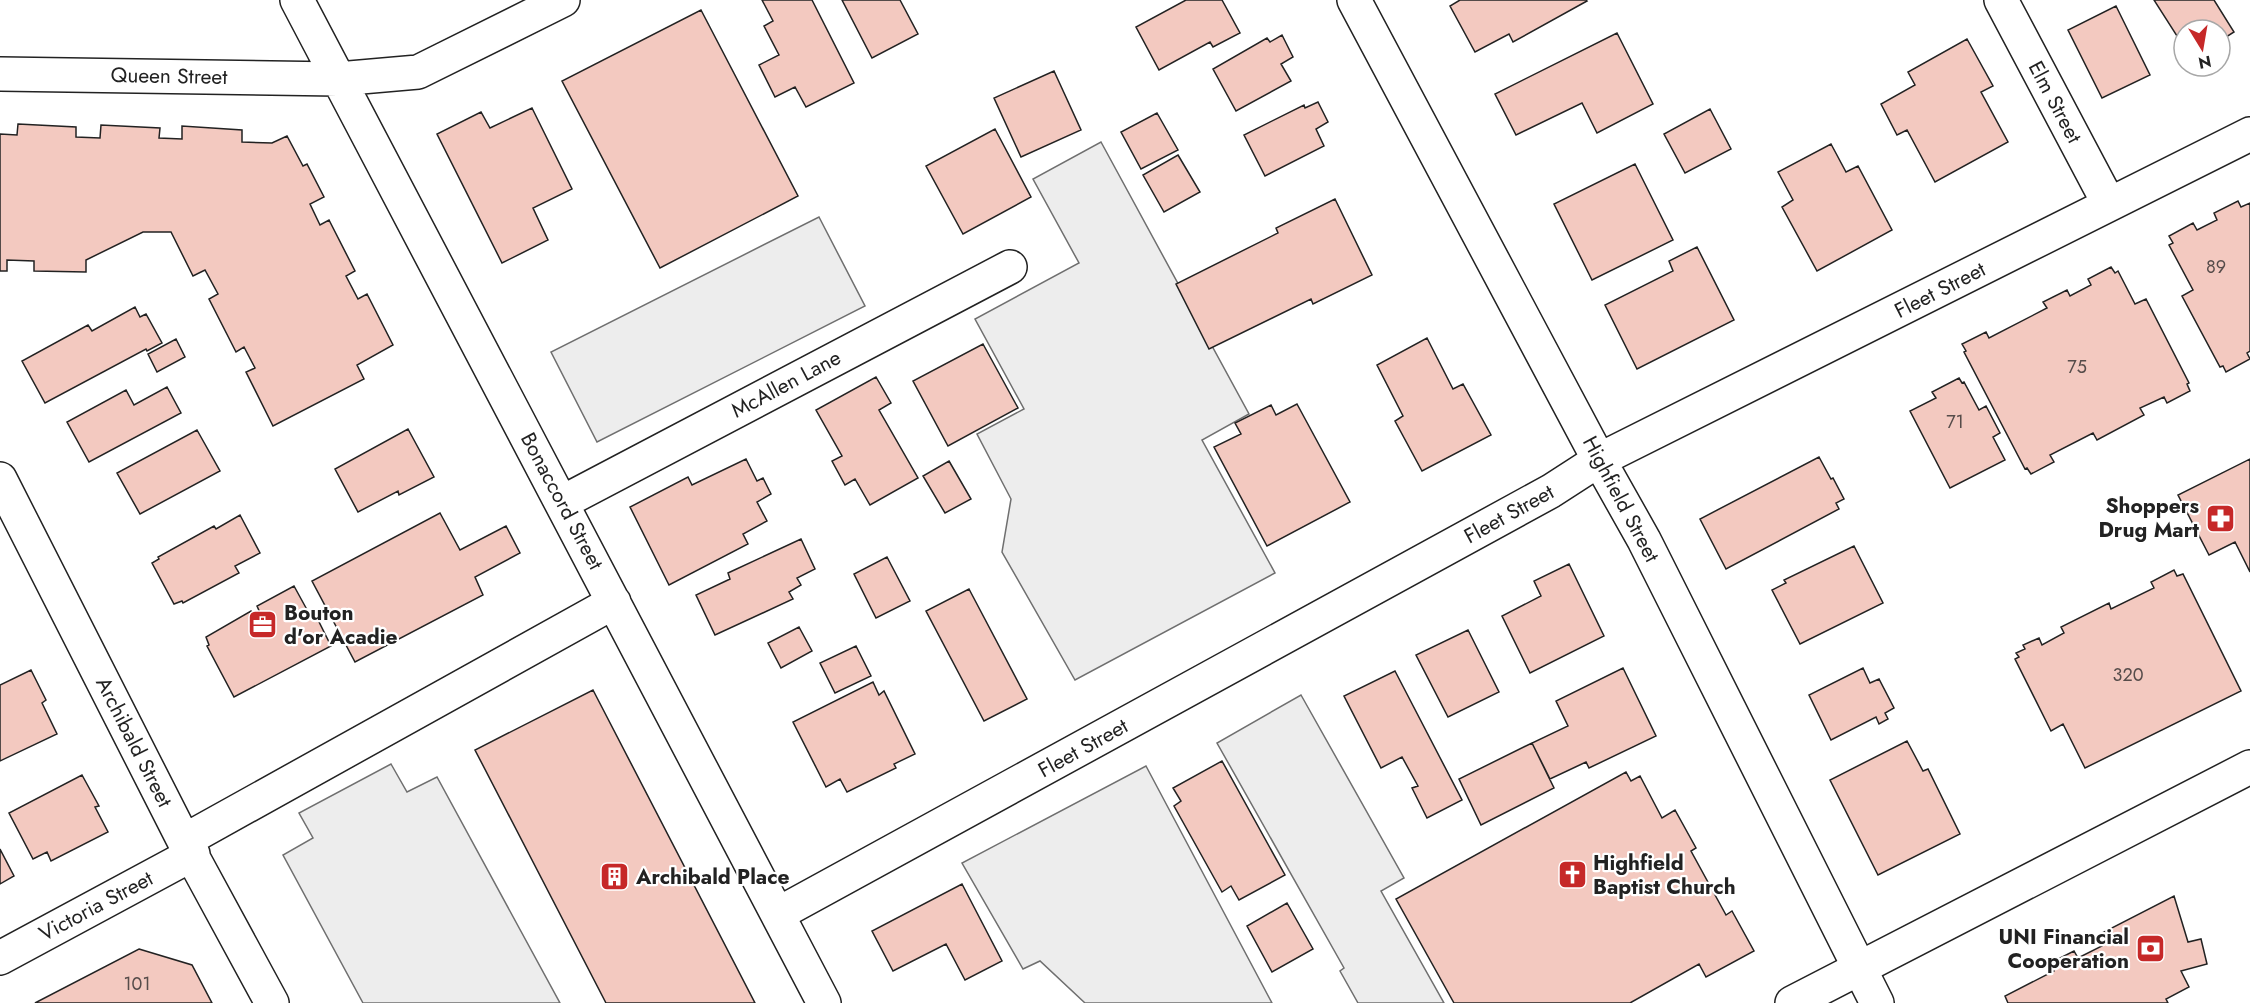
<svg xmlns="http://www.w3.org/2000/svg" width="2250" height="1003" viewBox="0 0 2250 1003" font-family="Jost,sans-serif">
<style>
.parking{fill:#ededed;stroke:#6f6f6f;stroke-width:1.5}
.building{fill:#f3c9c0;stroke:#222;stroke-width:1.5}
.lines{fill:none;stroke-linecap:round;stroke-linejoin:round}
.minor-casing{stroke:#222;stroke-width:36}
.major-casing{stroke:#222;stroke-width:36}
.minor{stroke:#fff;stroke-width:33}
.major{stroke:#fff;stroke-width:33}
.labels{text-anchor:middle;stroke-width:4.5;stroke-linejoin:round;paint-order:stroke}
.number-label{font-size:18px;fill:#564c4a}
.street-label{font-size:21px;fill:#222;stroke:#fff}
.poi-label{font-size:21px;font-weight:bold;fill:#222;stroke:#fff;text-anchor:start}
</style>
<rect width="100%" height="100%" fill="#fff"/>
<!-- parking -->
<path class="parking" d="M1101,142L1249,414L1202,440L1275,573L1075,680L1002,552L1011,499L977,434L1024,409L975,319L1079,263L1033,179Z
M819,217L865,306L597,442L551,352Z
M1301,695L1404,878L1381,891L1444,1003H1358L1340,971L1344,968L1217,743Z
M391,764L407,792L437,777L560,1003H363L283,855L313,838L299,813Z
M1146,766L1272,1003H1085L1040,961L1023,969L962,863Z"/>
<!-- building -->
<path class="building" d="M762,0H812L854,83L806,107L795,87L775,97L759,65L779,55L764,26L773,21Z
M842,0H900L918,34L872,58Z
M1186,0H1222L1240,33L1213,47L1210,42L1159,70L1136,27Z
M1460,0H1586L1587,1L1513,42L1509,34L1475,52L1450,6Z
M2154,0H2214L2234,32L2220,41V30H2184V47Z
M2116,6L2150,75L2102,98L2068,30Z
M701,10L798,196L660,268L562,81Z
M1617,33L1653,104L1597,133L1582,103L1516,135L1495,94Z
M1282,35L1293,57L1281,64L1291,81L1236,111L1213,69L1267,38L1270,42Z
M1967,39L1993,86L1981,92L2008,142L1935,182L1907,130L1897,135L1881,104L1915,85L1908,72Z
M1054,71L1081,130L1021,157L994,98Z
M1318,102L1328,122L1316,129L1324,146L1265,176L1244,135L1304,105L1305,108Z
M532,108L572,189L533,208L548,240L502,263L437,134L481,112L490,128Z
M1710,109L1731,149L1685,173L1664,134Z
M1157,113L1178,150L1141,169L1121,132Z
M18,124L76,127V137L100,138L101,125L160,128L159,138L182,139V126L242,130V142L272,143L287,136L303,166L307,164L324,197L310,204L320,225L329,220L355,271L346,276L358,299L367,294L393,345L357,365L364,379L273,426L246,372L255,368L244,347L236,352L209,299L218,294L205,270L193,276L171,232H143L86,260V272L34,271V261L7,260V271H0V134L17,135Z
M995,129L1031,197L963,234L926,166Z
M1831,144L1846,172L1858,166L1892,230L1817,271L1782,207L1793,200L1778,172Z
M1178,155L1200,192L1164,212L1143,175Z
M1635,164L1673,240L1592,280L1554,204Z
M1335,199L1372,275L1313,304L1311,299L1209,349L1176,284L1278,233L1276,228Z
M2238,201L2241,207L2250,203V351L2247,353L2250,359L2226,372L2223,366L2220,367L2182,296L2193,290L2169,245L2173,243L2169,236L2193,223L2197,230L2217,220L2214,213Z
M1697,247L1734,320L1637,369L1605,305L1673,271L1669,261Z
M2111,267L2115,273L2118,271L2135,304L2146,299L2189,383L2187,384L2190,391L2167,403L2164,397L2140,408L2144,415L2097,440L2093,433L2050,455L2054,462L2031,474L2027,468L2025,469L1964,352L1966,351L1962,344L1986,332L1989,338L2047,308L2043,302L2067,290L2070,296L2091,285L2088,279Z
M135,307L140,317L146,314L162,343L147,351L146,349L45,403L22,361L88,325L92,331Z
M1427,338L1453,389L1463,384L1491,435L1422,471L1395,421L1403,416L1377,365Z
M176,339L185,357L157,372L148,354Z
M983,344L1018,408L948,446L913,381Z
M876,377L891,403L879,410L918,478L870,505L855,479L845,485L832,461L842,456L816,410Z
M1959,378L1962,383L1964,382L1979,410L1986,406L2000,433L1993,437L2005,460L1950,488L1910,411L1936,398L1932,392Z
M167,387L181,413L89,462L67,422L126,390L134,405Z
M1297,404L1350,502L1267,546L1214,447L1241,434L1235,423L1271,405L1276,415Z
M408,429L434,477L399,495L398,491L358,512L335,469Z
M197,430L220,471L140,514L117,473Z
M1819,457L1831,479L1833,478L1844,499L1836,503L1839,509L1726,569L1700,519Z
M746,459L757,481L763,478L771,494L757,502L767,521L743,534L748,544L669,585L630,507L688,477L692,485Z
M2250,459V572L2235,542L2209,555L2178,495Z
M949,461L971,499L945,513L923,476Z
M440,513L460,550L506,526L520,553L475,577L483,595L355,662L312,581Z
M240,515L260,553L235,566L239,573L183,603L182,601L174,604L152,563L159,559L158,557L214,526L216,529Z
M801,539L815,569L797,578L801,585L789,592L793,599L715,635L696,595L730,579L728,573Z
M1854,546L1883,603L1800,644L1772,590L1786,583L1784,580Z
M887,557L910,601L876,618L854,574Z
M1569,564L1604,636L1530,673L1502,616L1541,596L1534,581Z
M2174,570L2177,576L2183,574L2241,691L2085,768L2063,724L2051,731L2015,659L2019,657L2016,653L2025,649L2023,645L2039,638L2042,645L2064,633L2061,627L2109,603L2111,609L2154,588L2151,582Z
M294,586L311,617L315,614L331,646L234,697L207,646L209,645L206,637L251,611L255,618L261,615L257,606Z
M969,589L1027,699L984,721L926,611Z
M799,627L812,651L781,668L768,643Z
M1468,630L1499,692L1448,717L1416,655Z
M856,646L871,676L835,693L820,663Z
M1623,668L1656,736L1589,768L1586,762L1550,779L1532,743L1568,726L1556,701Z
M1863,668L1870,683L1879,679L1894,708L1885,713L1888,719L1879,724L1876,717L1831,740L1809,695Z
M31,670L46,700L42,703L57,734L0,761V685Z
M1395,671L1462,800L1427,818L1412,788L1418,786L1402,757L1381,768L1344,696Z
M873,682L879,695L884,691L915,754L894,764L896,768L847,792L840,779L826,787L793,722Z
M593,690L755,1003H606L475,750Z
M1907,741L1923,771L1928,769L1960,834L1878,875L1830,780Z
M1532,743L1554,788L1481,825L1459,779Z
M1222,761L1285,875L1239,900L1231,886L1222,892L1174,806L1181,801L1173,788Z
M1626,772L1631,781L1640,776L1662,818L1675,810L1696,848L1691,851L1726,915L1732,911L1754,951L1706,977L1699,964L1630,1003H1454L1396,899Z
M82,775L99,806L95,807L108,832L51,861L47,852L33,859L9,813Z
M0,849L14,876L0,884Z
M962,884L1002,961L965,980L946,944L893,971L872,931Z
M2174,896L2188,942L2201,939L2207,964L2181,971L2189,987L2166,999L2168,1003H2008L2005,996L2054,971L2050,963L2074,951L2078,958L2102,946L2098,935Z
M1287,903L1313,949L1272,972L1247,926Z
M139,949L192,965L212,1003H35Z"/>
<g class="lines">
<defs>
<path id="minor" d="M297,0L824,1003
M1354,0L1599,460L1644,540L1877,1003
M2001,0L2109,204
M0,74L338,79L418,72L563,0
M0,479L184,841L272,1003
M563,502L1010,267
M184,841L614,602
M778,914L1551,491L1599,460L2250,134
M0,958L193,854"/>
<path id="major" d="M1792,1003L2250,767"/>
</defs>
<!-- minor casing -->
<use href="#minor" class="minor-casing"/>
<!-- major casing -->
<use href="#major" class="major-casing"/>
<!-- minor -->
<use href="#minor" class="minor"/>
<!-- major -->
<use href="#major" class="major"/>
</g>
<!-- icons -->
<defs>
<symbol id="pharmacy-square" viewBox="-11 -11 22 22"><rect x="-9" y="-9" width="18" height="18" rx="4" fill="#c62828" stroke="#fff"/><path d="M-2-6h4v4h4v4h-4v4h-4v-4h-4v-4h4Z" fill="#fff"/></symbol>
<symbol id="office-square" viewBox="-11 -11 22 22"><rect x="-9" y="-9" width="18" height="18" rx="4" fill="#c62828" stroke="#fff"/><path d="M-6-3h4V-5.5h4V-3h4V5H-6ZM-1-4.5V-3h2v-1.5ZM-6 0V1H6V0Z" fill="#fff"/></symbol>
<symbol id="church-square" viewBox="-11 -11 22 22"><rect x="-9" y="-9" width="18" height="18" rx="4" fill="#c62828" stroke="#fff"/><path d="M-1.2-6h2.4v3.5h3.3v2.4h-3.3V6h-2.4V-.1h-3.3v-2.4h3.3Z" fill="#fff"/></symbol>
<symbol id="building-square" viewBox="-11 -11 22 22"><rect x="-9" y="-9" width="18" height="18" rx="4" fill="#c62828" stroke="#fff"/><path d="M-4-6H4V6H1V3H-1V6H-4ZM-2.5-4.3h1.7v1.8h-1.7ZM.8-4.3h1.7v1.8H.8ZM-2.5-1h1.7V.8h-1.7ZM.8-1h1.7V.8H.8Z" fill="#fff"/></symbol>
<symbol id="bank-square" viewBox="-11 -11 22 22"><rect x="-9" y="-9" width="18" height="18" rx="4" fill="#c62828" stroke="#fff"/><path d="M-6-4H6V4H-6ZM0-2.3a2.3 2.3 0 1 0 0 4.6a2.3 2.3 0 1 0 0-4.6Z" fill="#fff"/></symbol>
</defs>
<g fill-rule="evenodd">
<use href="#pharmacy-square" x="2204" y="502" width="33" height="33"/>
<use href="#office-square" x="246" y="608" width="33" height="33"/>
<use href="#church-square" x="1556" y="858" width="33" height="33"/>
<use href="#building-square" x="598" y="860" width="33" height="33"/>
<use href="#bank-square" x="2134" y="932" width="33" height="33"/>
</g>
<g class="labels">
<!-- number labels -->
<g class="number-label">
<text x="2216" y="273">89</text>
<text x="2077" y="373">75</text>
<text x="1955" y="428">71</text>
<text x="2128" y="681">320</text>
<text x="137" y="990">101</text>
</g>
<!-- street labels -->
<g class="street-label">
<text transform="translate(169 76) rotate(1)" y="7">Queen Street</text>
<text transform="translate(2055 102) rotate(62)" y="7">Elm Street</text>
<text transform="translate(1940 290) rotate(-27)" y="7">Fleet Street</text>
<text transform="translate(786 384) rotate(-28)" y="7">McAllen Lane</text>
<text transform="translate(1621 499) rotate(62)" y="7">Highfield Street</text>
<text transform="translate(562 501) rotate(62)" y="7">Bonaccord Street</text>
<text transform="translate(1509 514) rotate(-29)" y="7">Fleet Street</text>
<text transform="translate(134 742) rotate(63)" y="7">Archibald Street</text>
<text transform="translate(1083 748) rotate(-29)" y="7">Fleet Street</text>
<text transform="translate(96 906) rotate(-28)" y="7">Victoria Street</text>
</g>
<!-- poi labels -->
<g class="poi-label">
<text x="2199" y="513" text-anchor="end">Shoppers<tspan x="2199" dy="24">Drug Mart</tspan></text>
<text x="284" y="620">Bouton<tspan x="284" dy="24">d'or Acadie</tspan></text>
<text x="1593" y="870">Highfield<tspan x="1593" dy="24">Baptist Church</tspan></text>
<text x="636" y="884">Archibald Place</text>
<text x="2129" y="944" text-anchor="end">UNI Financial<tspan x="2129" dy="24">Cooperation</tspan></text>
</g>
</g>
<!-- north arrow -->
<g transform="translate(2202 48) rotate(169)"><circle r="28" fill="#ffffff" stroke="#a7a7a7" stroke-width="1.5"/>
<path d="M0-4.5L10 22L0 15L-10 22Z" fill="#c62828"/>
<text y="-9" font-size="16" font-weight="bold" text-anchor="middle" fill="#222222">N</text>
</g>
</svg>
